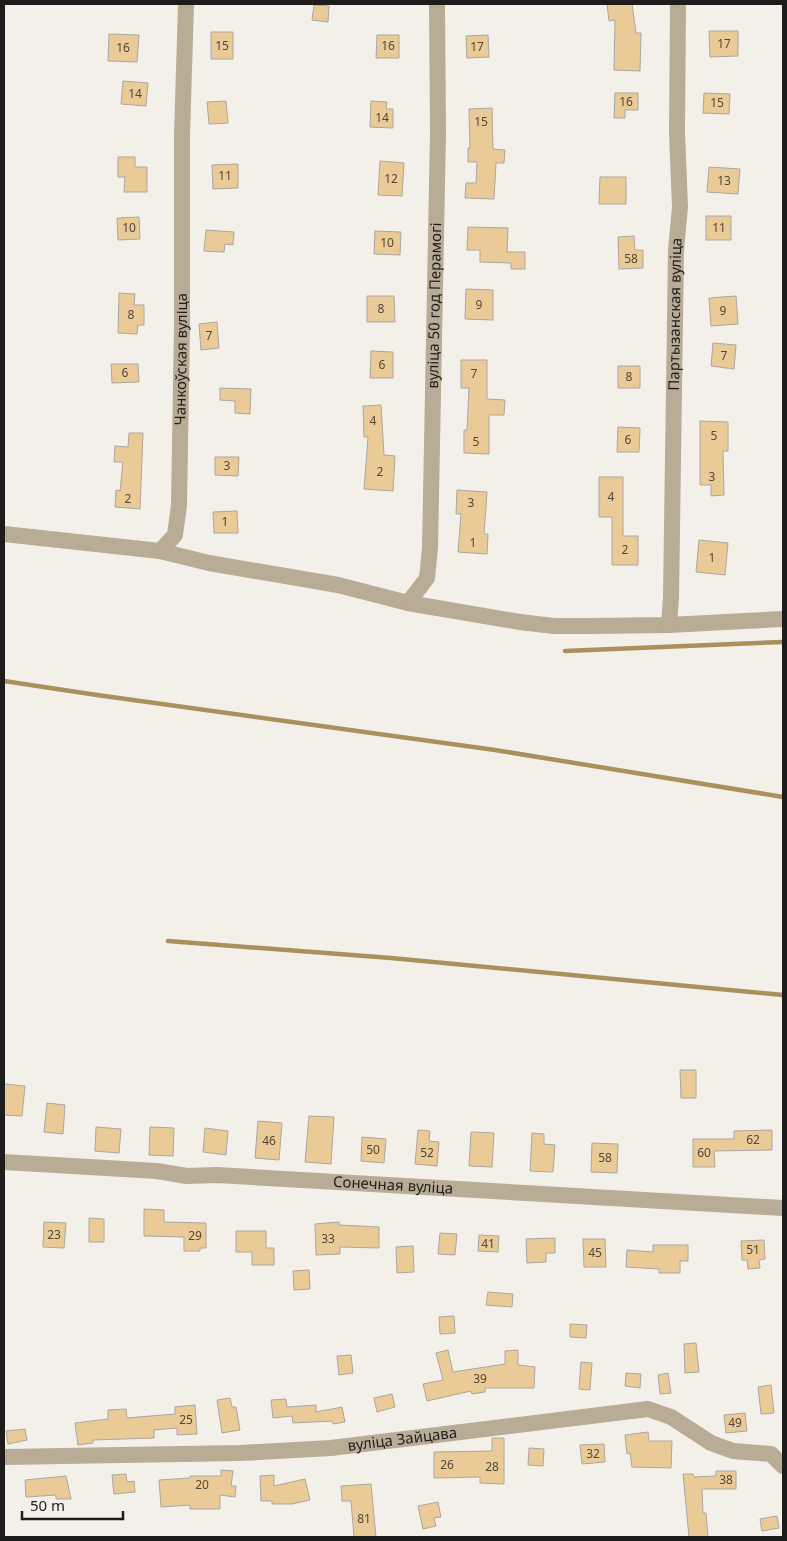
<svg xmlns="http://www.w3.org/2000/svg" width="787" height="1541" viewBox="0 0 787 1541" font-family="'Noto Sans',sans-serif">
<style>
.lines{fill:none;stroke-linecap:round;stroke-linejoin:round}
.stream{stroke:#ab8f5d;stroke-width:4.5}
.building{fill:#eacb97;stroke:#aaa7a1}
.street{stroke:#b9ac96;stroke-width:16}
.labels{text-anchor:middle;stroke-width:4;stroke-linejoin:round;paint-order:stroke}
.number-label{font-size:12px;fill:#51483a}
.street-label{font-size:15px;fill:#1e1d1b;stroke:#f3efe9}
</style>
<rect width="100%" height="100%" fill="#f3efe9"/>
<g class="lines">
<!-- stream -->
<path class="stream" d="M565,651L783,642
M4,681L97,695L495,750L783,797
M168,941L391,958L783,995"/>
</g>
<!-- building -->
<path class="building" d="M607,4H632L636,33H641L640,71L614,70L615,20L609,21Z
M314,5L329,6L328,22L312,20Z
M709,31H738V56L710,57Z
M211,32H233V59H211Z
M109,34L139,35L137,62L108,61Z
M377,35H399V58H376Z
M488,35L489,57L467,58L466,36Z
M123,81L148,83L146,106L121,104Z
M615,93H638V110H625V118H614Z
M704,93L730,94L729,114L703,113Z
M226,101L228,123L209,124L207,102Z
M371,101L387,102L386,109H393V128L370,127Z
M492,108L493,149L505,150L504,163H496L494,199L465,198L466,183H476L477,162H468V148H470L469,109Z
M118,157H135V167H147V192H124L125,177H118Z
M380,161L404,163L402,196L378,195Z
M238,164V188L213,189L212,165Z
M709,167L740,169L738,194L707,192Z
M600,177H626V204H599Z
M706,216H731V240H706Z
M139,217L140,239L118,240L117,218Z
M468,227L508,228L507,252H525V269H511V263L480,262V250H467Z
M206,230L234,232L233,245L225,244L224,252L204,251Z
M375,231L401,232L400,255L374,254Z
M634,236L635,250H643V268L619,269L618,237Z
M466,289L493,290V320L465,319Z
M119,293L135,294L134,305H144V325H138L137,334L118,333Z
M367,296H394L395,322H367Z
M736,296L738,324L711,326L709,298Z
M217,322L219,348L201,350L199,324Z
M713,343L736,345L734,369L711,366Z
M371,351L393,352V378H370Z
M461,360H487V399L505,400L504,415H489V454L464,453V430H467L469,388H461Z
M111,364H138L139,382L112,383Z
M618,366H640V388H618Z
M220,388L251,389L250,414L235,413V401L220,400Z
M381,405L384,455L395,456L393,491L364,489L368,437H364L363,406Z
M700,421L728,422V451H723L724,495L711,496V485H700Z
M618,427L640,428L639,452H617Z
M129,433H143L140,509L115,507L116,490L120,491L123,462H114L115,446L128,447Z
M215,457H239L238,476L215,475Z
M599,477H623V536H638V565H612V517H599Z
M457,490L487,492L484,534H488L487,554L458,552L461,514H456Z
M237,511L238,533H214L213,512Z
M699,540L728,543L725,575L696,572Z
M680,1070H696V1098H681Z
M4,1084L25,1086L22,1116L4,1115Z
M47,1103L65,1105L63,1134L44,1132Z
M309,1116L334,1117L331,1164L305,1162Z
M258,1121L282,1123L279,1160L255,1158Z
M96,1127L121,1129L119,1153L95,1151Z
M150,1127L174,1128L173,1156L149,1155Z
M205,1128L228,1131L226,1155L203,1152Z
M418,1130L430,1131L429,1141L439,1142L437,1166L415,1164Z
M772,1130V1150L714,1151L715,1167H693V1139H734V1131Z
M471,1132L494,1133L492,1167L469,1166Z
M532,1133L544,1134V1144L555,1145L553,1172L530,1171Z
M362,1137L386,1139L384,1163L361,1161Z
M592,1143L618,1144L617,1173L591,1172Z
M144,1209L164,1210V1222L206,1223V1248H200V1251H184V1237L144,1236Z
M89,1218L104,1219V1242H89Z
M44,1222L66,1223L64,1248L43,1247Z
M339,1222V1225L379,1227V1248L340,1247V1254L316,1255L315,1224Z
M236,1231H266V1248H274V1265H252V1252H236Z
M440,1233L457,1234L455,1255L438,1254Z
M479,1235L499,1236L498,1252L478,1251Z
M555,1238V1253H546V1262L527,1263L526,1239Z
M583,1239H605L606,1267H584Z
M764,1240L765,1259L759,1260L760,1268L748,1269L747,1260H742L741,1241Z
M653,1245H688V1261H680V1273H659V1269L626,1267L627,1250L653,1252Z
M413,1246L414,1272L397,1273L396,1247Z
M309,1270L310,1289L294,1290L293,1271Z
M488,1292L513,1294L512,1307L486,1305Z
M454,1316L455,1333L440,1334L439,1317Z
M570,1324L587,1325L586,1338L570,1337Z
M696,1343L699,1372L685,1373L684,1344Z
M448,1350L453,1372L505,1364V1351L518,1350V1365L535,1367L534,1388H485V1392L472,1394L471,1391L427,1401L423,1384L443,1380L436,1353Z
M351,1355L353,1373L339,1375L337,1356Z
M581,1362L592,1363L590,1390L579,1389Z
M626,1373L641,1374L640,1388L625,1386Z
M668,1373L671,1393L660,1394L658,1375Z
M771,1385L774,1413L761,1414L758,1387Z
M392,1394L395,1407L377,1412L374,1398Z
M230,1398L232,1407H236L240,1430L222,1433L217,1400Z
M286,1399L287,1407L316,1405V1412L342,1407L345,1422L333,1424L332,1421L293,1423L292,1416L273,1418L271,1400Z
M195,1405L197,1434L177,1435V1428L154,1430V1438L93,1440V1443L78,1445L75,1423L108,1419V1410L126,1409L127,1418L175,1414V1407Z
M745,1413L747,1431L726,1433L724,1415Z
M25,1429L27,1440L8,1444L6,1431Z
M648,1432L649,1441H672L671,1468L632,1467L630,1453L627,1454L625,1435Z
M492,1438H504V1484L480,1483V1477L434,1478V1452L492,1451Z
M604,1444L605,1462L582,1464L580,1445Z
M529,1448L544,1449L543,1466L528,1465Z
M221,1470L233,1471L231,1486H236L235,1497L220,1495V1509H190V1505L161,1507L159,1480L190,1478V1476H221Z
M716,1471H736V1489H702L703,1513H706L708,1537H689L683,1474H693L694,1477L716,1476Z
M126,1474L127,1482L134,1481L135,1492L114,1494L112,1475Z
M274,1475V1486L305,1479L310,1500L292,1504H272V1501H261L260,1476Z
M66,1476L71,1499H56V1495L26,1497L25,1480Z
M371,1484L376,1537H354L351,1501H342L341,1486Z
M438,1502L441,1517L434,1518L436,1526L423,1529L418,1506Z
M777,1516L779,1528L762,1531L760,1519Z"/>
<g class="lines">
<!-- street -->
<g class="street">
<path id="s1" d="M4,534L160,551L175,535L179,505L182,325V136L186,4"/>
<path d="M160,551L209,563L338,585L408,603L520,622L554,626H591L669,625L783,619"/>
<path id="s2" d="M408,603L427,578L430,548L438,133L437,4"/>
<path id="s3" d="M669,625L671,598L676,250L680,207L677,133L678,4"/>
<path id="s4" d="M4,1162L157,1171L187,1176L217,1175L783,1208"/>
<path id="s5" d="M4,1457L240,1453L331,1448L648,1409L671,1417L711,1443L733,1451L771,1454L783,1466"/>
</g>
</g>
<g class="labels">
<!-- number labels -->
<g class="number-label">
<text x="724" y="48">17</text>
<text x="222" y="50">15</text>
<text x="388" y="50">16</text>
<text x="477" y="51">17</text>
<text x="123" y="52">16</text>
<text x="135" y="98">14</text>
<text x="626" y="106">16</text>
<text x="717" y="107">15</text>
<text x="382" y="122">14</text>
<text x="481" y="126">15</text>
<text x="225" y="180">11</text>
<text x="391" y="183">12</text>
<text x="724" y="185">13</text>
<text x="129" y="232">10</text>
<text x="719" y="232">11</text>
<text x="387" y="247">10</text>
<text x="631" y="263">58</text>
<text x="479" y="309">9</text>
<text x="381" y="313">8</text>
<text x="723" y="315">9</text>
<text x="131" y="319">8</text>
<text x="209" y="340">7</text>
<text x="724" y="360">7</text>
<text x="382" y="369">6</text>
<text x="125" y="377">6</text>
<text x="474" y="378">7</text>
<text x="629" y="381">8</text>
<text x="373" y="425">4</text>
<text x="714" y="440">5</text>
<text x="628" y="444">6</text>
<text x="476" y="446">5</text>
<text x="227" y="470">3</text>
<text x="380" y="476">2</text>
<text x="712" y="481">3</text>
<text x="611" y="501">4</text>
<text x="128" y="503">2</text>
<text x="471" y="507">3</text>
<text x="225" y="526">1</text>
<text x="473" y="547">1</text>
<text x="625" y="554">2</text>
<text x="712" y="562">1</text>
<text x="753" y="1144">62</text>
<text x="269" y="1145">46</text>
<text x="373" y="1154">50</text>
<text x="427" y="1157">52</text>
<text x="704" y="1157">60</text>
<text x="605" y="1162">58</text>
<text x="54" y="1239">23</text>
<text x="195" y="1240">29</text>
<text x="328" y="1243">33</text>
<text x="488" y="1248">41</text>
<text x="753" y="1254">51</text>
<text x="595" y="1257">45</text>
<text x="480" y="1383">39</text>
<text x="186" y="1424">25</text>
<text x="735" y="1427">49</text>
<text x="593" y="1458">32</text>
<text x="447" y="1469">26</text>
<text x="492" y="1471">28</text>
<text x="726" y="1484">38</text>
<text x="202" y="1489">20</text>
<text x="364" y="1523">81</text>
</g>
<!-- street labels -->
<g class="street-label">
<text dy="5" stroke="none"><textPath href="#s2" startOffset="304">вуліца 50 год Перамогі</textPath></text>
<text dy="5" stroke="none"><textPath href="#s3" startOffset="311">Партызанская вуліца</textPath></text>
<text dy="5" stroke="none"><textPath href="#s1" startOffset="355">Чанкоўская вуліца</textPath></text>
<text dy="5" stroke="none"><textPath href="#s4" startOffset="390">Сонечная вуліца</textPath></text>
<text dy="5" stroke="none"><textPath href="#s5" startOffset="399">вуліца Зайцава</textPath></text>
</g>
</g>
<!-- border -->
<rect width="787" height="1541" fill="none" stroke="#1e1d1b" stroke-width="10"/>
<!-- scale -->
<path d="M22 1511v8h101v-8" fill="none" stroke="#1e1d1b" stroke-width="2.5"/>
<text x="30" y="1511" font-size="15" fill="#1e1d1b" stroke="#f3efe9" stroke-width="4" paint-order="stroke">50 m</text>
</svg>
